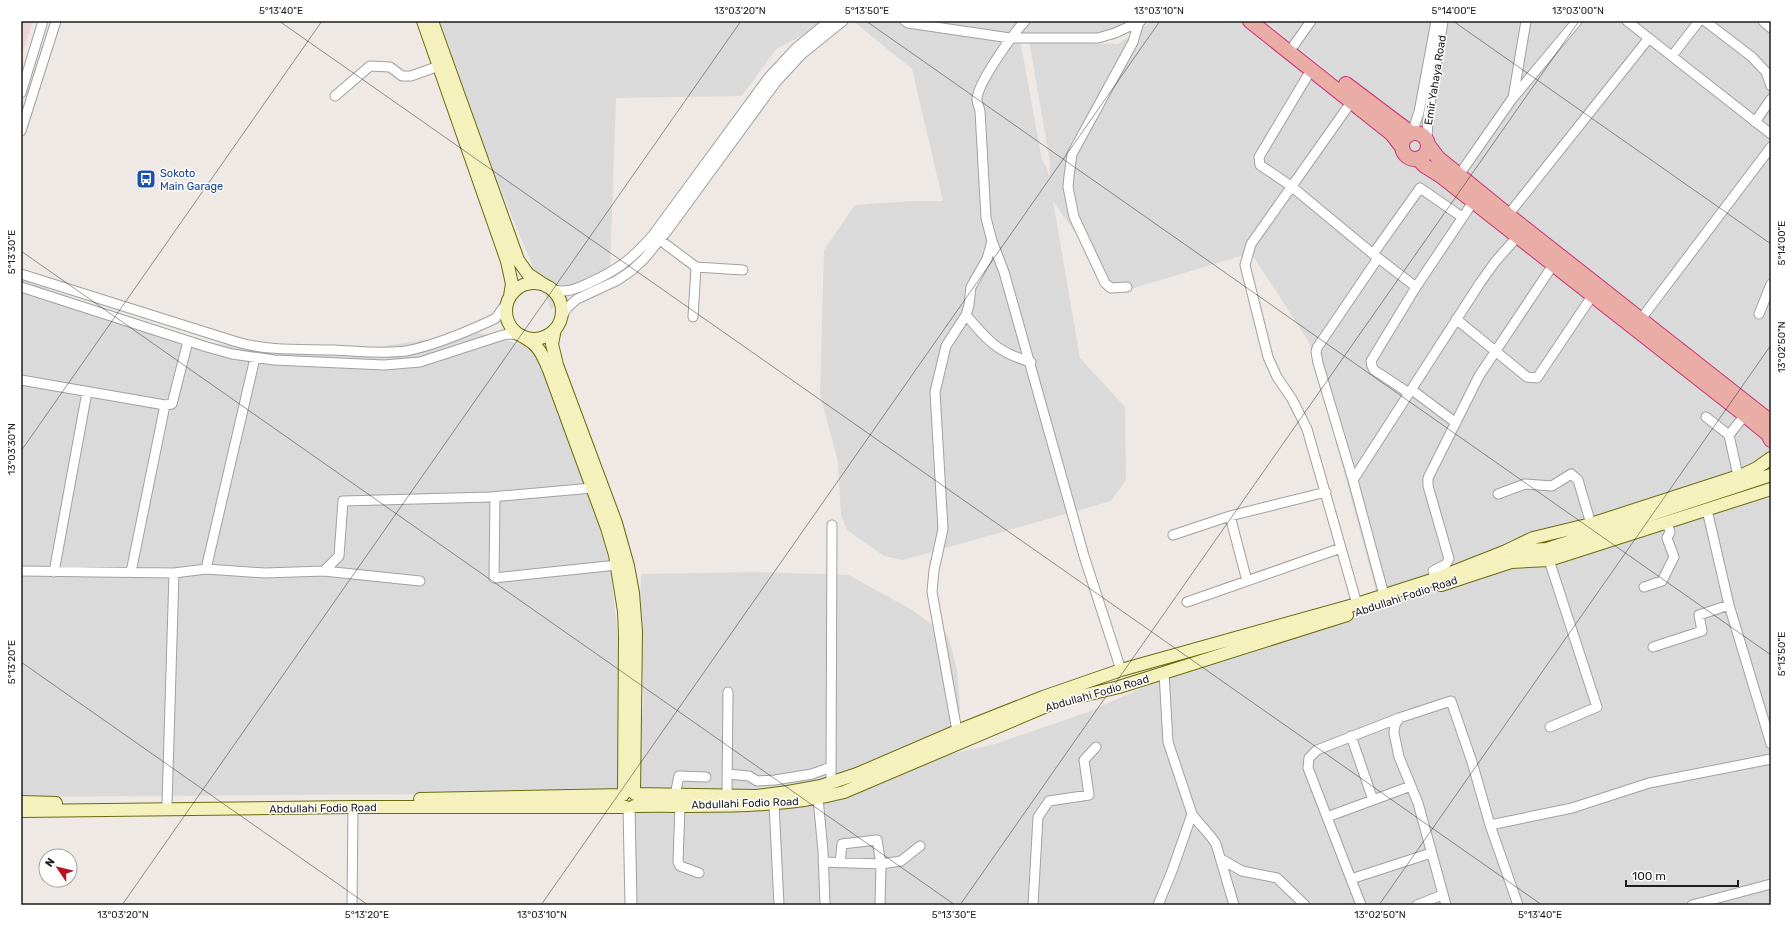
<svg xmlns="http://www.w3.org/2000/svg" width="1792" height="926" viewBox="0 0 1792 926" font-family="Rubik,sans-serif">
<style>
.residential{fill:#dbdada}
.commercial{fill:#edd4d6}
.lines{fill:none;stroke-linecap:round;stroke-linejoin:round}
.minor-casing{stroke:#a1a1a1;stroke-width:11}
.tertiary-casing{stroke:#a1a1a1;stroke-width:13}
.secondary-casing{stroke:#6b6b0e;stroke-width:14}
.trunk-casing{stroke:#cb3277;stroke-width:16}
.minor{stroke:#fff;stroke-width:9}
.tertiary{stroke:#fff;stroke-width:11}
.secondary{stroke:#f4f1bc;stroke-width:12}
.trunk{stroke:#eaada6;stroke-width:14}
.ticks{fill:none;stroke:#1d1d1d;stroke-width:1;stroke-opacity:0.45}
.labels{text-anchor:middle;stroke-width:3;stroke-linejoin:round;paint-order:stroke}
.street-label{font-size:11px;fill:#1d1d1d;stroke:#fff}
.transit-label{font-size:11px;fill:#164399;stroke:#fff;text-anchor:start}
.neatline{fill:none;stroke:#1d1d1d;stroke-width:1.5}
.ticks-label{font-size:10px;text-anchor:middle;fill:#1d1d1d}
</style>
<rect width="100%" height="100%" fill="#eee9e4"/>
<!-- residential -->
<path class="residential" d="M422,21H831L776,49L742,96L616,98L610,267L551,309L491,167Z
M853,21H1145L1114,40L1019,34L1042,160L1047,168L1049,178L1050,162L1029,41L1118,44L1153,21H1265L1429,153L1266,21H1771V481L1726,496L1729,506L1759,498L1771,499V905H632L627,839L644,700L639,636L641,574L753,572L849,575L912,610L948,636L957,670L960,708L946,755L995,744L1088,712L1232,648L1378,609L1376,591L1309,342L1251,253L1117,293L1053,201L1080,358L1125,407L1126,480L1111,501L903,560L884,556L847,530L841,515L838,462L820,394L824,250L855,205L912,201H943L912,69Z
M21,279L191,341L327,355L475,332L537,349L556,385L610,563L627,725L629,795L442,794L21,797Z"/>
<!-- commercial -->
<path class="commercial" d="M21,21H33L21,57Z"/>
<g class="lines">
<defs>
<path id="minor" d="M905,21L908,23L1010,38H1098L1115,33L1141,21
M1025,21C1013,34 978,82 977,99C977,102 979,107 980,111L986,218L992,241L1004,272L1084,556L1121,670
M1627,21L1771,134
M1705,21L1752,57L1766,72L1771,86
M1763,21L1771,28
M1294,45L1311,21
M1672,56L1699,21
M1311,70L1259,157L1260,165L1291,186L1373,254L1416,287
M21,93L43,21
M335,96L370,66L390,67L402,76H411L439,66
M1513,98L1526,21
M1352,101L1251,244L1245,265L1268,357L1277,377L1292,399L1307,429L1357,604
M1755,122L1771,99
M21,131L56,21
M1412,133L1419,112L1436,21
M1427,139L1428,117L1443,21
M1459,175L1512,99L1577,21
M1508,215L1649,38
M660,240L696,267L693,317
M1373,254L1420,188L1462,217
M1378,258L1317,348L1316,352L1318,363L1353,480L1384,595
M696,267L743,270
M21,274L237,342C268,351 301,349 334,350C357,351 383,354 406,351C432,346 466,332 490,321L496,318L508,301
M21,287L207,347L232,354L274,360L384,365L420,362L500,336L507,334L519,335
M1127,287L1111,288L1105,283L1074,217L1068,187L1069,176L1072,154L1133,42L1139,22
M551,289C566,294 575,289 589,283C618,270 632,259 653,235L769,77L796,48L829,21
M1759,314L1771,284
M966,315C987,340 998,353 1031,362
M561,318L567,308L577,299L616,281L631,271L644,259L667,231L776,82L802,54L843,21
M1456,319L1527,377L1537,378L1592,296
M1641,319L1771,147
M21,380L165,405L172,404L188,341
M1412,390L1456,423
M1409,393L1374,370L1372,366L1371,361L1416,287L1473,202
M1706,417L1729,435L1738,476
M1729,435L1745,415
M1353,480L1480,283L1495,262L1517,237
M1498,494L1525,484L1552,486L1571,474L1578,480L1591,524
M495,497L494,578L617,565
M1707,510L1729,605L1771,744
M1230,516L1247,581
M1173,535L1230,516L1326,492
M1549,560L1597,707L1550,727
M206,569L255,358
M21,571L174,573L206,569L265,573L324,571L339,556L343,501L490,497L592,488
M324,571L420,581
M54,572L87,392
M131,572L165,405
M1435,579L1433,571L1446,564L1449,559L1428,486V478L1479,376L1553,265
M1644,587L1662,581L1674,557L1667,538L1670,532L1667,522
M1187,602L1341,548
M1653,647L1702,631L1699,615L1729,605
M1164,673L1168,742L1192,814C1199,825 1209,832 1216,844L1234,905
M1399,718L1395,725L1394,733L1399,757L1418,803L1446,905
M957,731L932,592L934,570L943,529L935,392L946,346L966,315L969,305L971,287L987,259L992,241
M1351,736L1373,800
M727,774L749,776L757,781L775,780L812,774L831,767
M831,782L832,525
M675,795L679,776L706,777
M727,796L728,692
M818,798L823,851L825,905
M167,804L174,573
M774,804L779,905
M680,806L678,862L680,866L699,873
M1327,817L1411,786
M1490,825L1572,808L1649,783L1771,759
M1221,859L1242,871L1277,878L1305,905
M823,862L881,864L880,905
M840,863L842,844L877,840L881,864L901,861L920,846
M1351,879L1431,853
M352,905L353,807
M1033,905L1038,817L1049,801L1089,795L1084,760L1096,747
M1158,905L1172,871L1192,814
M1361,905L1308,768L1309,758L1317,750L1399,718L1451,701L1472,762L1490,825L1518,905
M1417,905L1442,895
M1692,905L1771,884"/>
<path id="tertiary" d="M629,808L631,905"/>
<path id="secondary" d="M423,21L507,261L512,284L510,296
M432,21L518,260L528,274L546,286
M506 311a28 28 0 1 1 56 0a28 28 0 1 1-56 0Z
M555,329L552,344L557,365L616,523L628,566L633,593L636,632L634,793
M525,338C539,345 543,356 549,370L607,528L615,555L624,611L625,636L624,793
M1513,551L1547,549L1771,475
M1441,585L1511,562L1549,560L1771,489
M635,794L756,796L788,792L821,786L857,774L957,731L1043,697L1121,670L1357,604L1435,579L1506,551L1533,538L1591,524L1742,475L1757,468L1771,458
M420,799L623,795
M21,802L56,803
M634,806C704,805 776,810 844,792L1056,702L1119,687L1347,615
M21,811L353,807H626"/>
<path id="trunk" d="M1250,21L1392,134L1402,147
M1346,84L1411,133
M1402 146a13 13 0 1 1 26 0a13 13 0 1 1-26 0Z
M1429,146L1438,158L1508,215L1771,422
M1418,159L1425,166L1441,176L1745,415L1768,434L1771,440"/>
</defs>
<!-- minor casing -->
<use href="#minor" class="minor-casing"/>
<!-- tertiary casing -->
<use href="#tertiary" class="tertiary-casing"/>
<!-- secondary casing -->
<use href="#secondary" class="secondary-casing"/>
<!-- trunk casing -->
<use href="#trunk" class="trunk-casing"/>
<!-- minor -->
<use href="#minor" class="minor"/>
<!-- tertiary -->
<use href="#tertiary" class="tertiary"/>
<!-- secondary -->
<use href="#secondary" class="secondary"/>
<!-- trunk -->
<use href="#trunk" class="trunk"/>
</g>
<!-- ticks -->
<path class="ticks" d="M279,21L1542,905M866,21L1771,655M1453,21L1771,244M21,251L955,905M21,451L322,21M21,662L368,905M122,905L741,21M541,905L1160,21M960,905L1579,21M1379,905L1771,345"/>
<!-- icons -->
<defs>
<symbol id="bus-square" viewBox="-11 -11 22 22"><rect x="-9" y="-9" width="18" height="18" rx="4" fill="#1a4fb4" stroke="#fff"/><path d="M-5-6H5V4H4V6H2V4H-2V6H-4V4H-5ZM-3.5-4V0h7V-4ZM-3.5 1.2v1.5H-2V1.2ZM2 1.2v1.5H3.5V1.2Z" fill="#fff"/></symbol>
</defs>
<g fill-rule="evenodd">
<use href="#bus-square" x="135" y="168" width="22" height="22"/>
</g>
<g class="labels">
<!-- street labels -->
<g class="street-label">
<text transform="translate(1435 80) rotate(-81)" y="4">Emir Yahaya Road</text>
<text transform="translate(1406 596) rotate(-18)" y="4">Abdullahi Fodio Road</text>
<text transform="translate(1097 693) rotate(-16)" y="4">Abdullahi Fodio Road</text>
<text transform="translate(745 803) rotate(-2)" y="4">Abdullahi Fodio Road</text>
<text transform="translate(323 808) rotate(-1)" y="4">Abdullahi Fodio Road</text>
</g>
<!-- transit labels -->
<g class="transit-label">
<text x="160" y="177">Sokoto<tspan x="160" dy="13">Main Garage</tspan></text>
</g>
</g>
<!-- border -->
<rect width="1792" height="926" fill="none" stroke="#ffffff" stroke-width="44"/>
<!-- north arrow -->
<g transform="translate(58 868) rotate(305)"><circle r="19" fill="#ffffff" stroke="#a5a5a5"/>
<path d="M0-3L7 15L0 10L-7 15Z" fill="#bb1022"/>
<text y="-6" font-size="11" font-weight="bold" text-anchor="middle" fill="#1d1d1d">N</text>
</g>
<!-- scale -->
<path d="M1626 880v6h112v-6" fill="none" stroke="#1d1d1d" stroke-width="2"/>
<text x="1632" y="880" font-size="12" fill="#1d1d1d" stroke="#ffffff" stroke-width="3" paint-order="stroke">100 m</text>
<rect x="22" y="22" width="1748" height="882" class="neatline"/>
<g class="ticks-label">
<text x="281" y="14">5°13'40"E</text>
<text x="740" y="14">13°03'20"N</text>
<text x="867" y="14">5°13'50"E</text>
<text x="1159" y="14">13°03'10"N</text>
<text x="1454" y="14">5°14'00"E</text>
<text x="1578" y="14">13°03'00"N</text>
<text transform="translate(1781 243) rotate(-90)" y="4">5°14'00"E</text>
<text transform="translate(11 252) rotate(-90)" y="4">5°13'30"E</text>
<text transform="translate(1781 347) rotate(-90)" y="4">13°02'50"N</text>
<text transform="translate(11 449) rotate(-90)" y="4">13°03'30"N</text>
<text transform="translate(1781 654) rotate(-90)" y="4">5°13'50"E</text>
<text transform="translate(11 662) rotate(-90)" y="4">5°13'20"E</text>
<text x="123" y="918">13°03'20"N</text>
<text x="367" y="918">5°13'20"E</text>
<text x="542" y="918">13°03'10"N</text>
<text x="954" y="918">5°13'30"E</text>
<text x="1380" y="918">13°02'50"N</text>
<text x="1540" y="918">5°13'40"E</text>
</g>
</svg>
